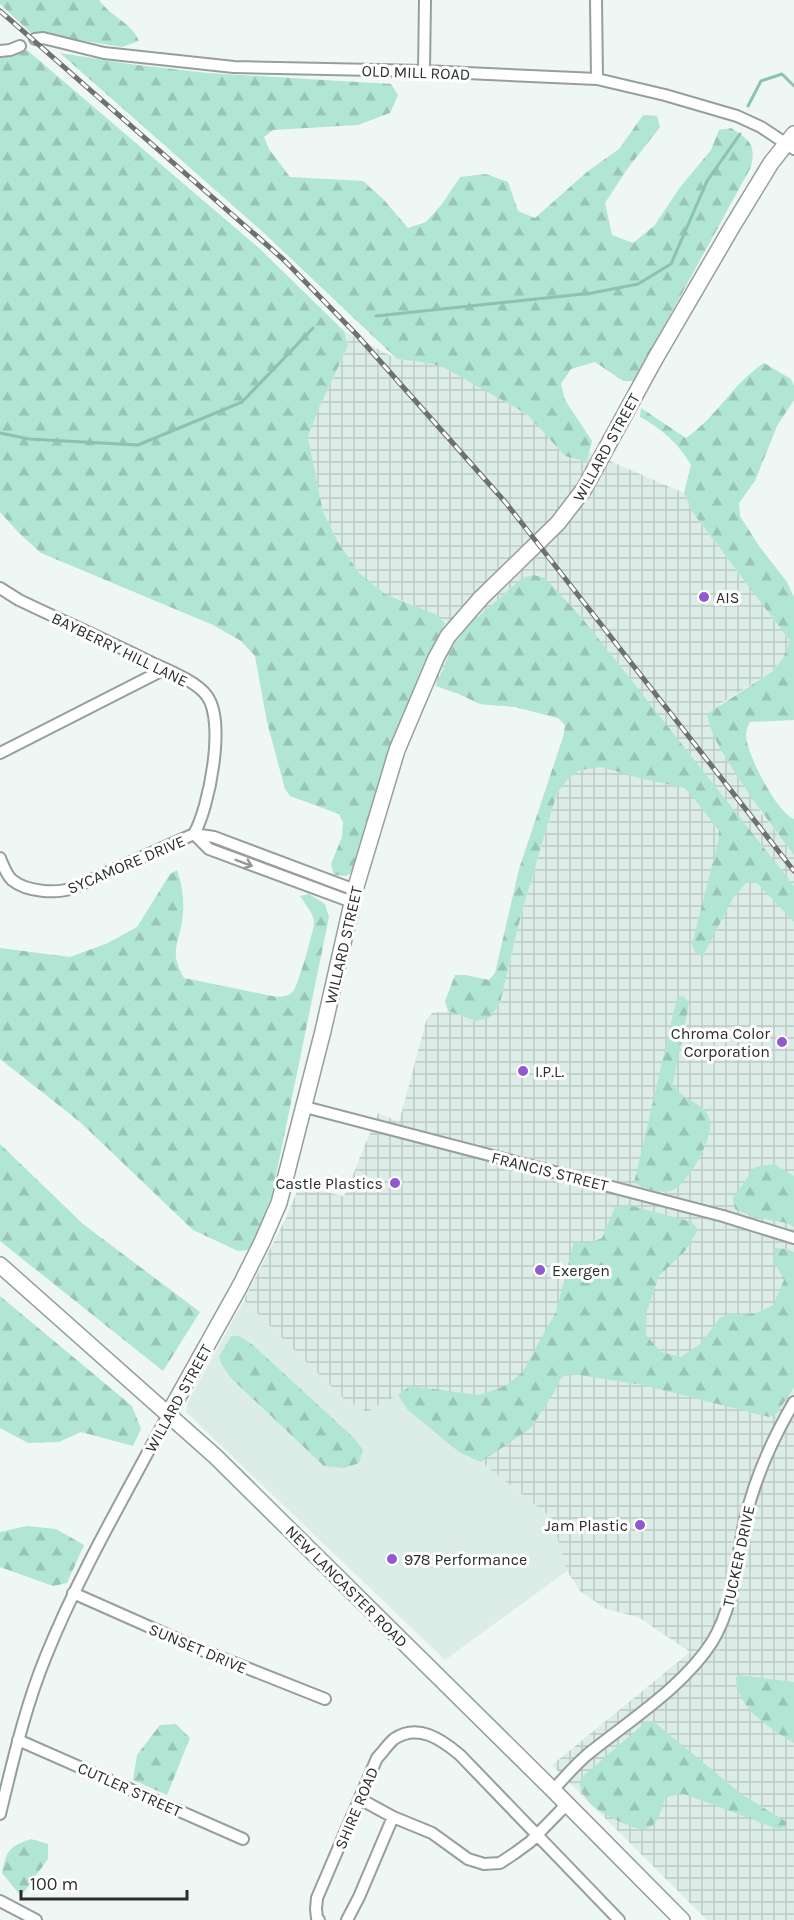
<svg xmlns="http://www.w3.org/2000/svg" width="794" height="1920" viewBox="0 0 794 1920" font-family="Karla,sans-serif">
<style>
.built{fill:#dcece6}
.industrial{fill:url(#industrial-grid)}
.forest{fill:url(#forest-firs)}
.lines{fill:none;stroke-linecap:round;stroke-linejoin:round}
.stream{stroke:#8bc2b0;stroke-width:3}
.street-casing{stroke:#979f9c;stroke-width:14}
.secondary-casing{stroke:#979f9c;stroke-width:18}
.street{stroke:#fff;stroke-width:10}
.secondary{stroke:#fff;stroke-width:15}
.rail-casing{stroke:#6d7270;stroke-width:5}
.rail{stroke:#fff;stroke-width:3;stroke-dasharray:9;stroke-linecap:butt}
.oneway{stroke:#959696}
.poi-dot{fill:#915ad2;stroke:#fff;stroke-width:2}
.labels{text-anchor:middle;stroke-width:6;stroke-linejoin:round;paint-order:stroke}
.street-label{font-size:16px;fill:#2b2e2d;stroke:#fff}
.poi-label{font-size:16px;fill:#2b2e2d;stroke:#fff;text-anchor:start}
</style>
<defs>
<pattern id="industrial-grid" width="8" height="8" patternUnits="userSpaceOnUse" patternTransform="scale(1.5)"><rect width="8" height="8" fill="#dcece6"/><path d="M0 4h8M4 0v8" fill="none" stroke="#bdcbc6"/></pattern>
<pattern id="forest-firs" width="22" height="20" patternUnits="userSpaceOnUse" patternTransform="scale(1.5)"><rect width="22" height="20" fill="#b1e5d4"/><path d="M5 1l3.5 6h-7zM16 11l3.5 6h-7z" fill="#98c5b6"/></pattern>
</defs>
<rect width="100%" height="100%" fill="#eff7f4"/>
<!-- built -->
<path class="built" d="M244,1300L344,1399L367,1412L398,1395L408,1410L459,1452L481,1462L548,1515L556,1533L567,1571L445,1660L186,1412L188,1402Z"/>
<!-- industrial -->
<path class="industrial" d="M344,331L397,359L421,362L441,366L491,393L527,414L565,456L587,462L589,452L684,493L693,513L790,641L783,658L773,671L720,704L761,813L794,855V1920H707L552,1765L690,1652L638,1617L606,1609L580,1591L567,1571L556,1533L548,1515L481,1462L459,1452L408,1410L398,1395L367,1412L344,1399L244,1300L287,1216L299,1186L344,1196L378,1113L399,1122L426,1021L432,1013L448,1011L476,1021L500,1003L521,915L557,793L568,779L580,770L564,734L565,725L558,718L515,707L480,704L459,694L436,686L421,670L445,622L409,603L385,594L359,573L338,542L323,512L308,437L318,410L348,346Z"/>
<!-- forest -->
<path class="forest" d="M0,0H99C112,18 130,21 139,41L122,47L43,34L33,35L0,4Z
M27,50L259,248L344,331L348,346L318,410L308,437L323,512L338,542L359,573L385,594L435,614L445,623L421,670L405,712L371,811L352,872L346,876L334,875L331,864L342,837L343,822L339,814L290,796L285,789L267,722L255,656L241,641L213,625L41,553L18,532L0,512V58Z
M60,53L129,64L207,73L391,84L398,95L390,113L358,125L273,130L264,137L269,149L290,177L363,181L384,200L408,228L426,222L442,204L460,177L486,174L508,182L518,211L535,218L588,171L619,149L643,115L657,116L660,127L628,168L605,203L612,235L633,243L654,226L681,186L711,150L719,130L731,128C750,141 756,143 751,167L634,381H623L595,362L571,369L561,384L565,400L592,441L587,462L565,456L527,414L441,366L421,362L397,359L264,233Z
M764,363L791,379L794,386V400L777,426L755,481L739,503L740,516L759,546L787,582L794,597V720L750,722C748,726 746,731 746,735C746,753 777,813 794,819V855C773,828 754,802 736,774C724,755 711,736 707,714L773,671L783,658L790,641L693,513L684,493L691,465C679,444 661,428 640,417L641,408L686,438C716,418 733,383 764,363Z
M534,575L545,578L582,618L794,886V922L756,882H747L733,898L703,956L695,952L692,944L718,842L719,830L685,788L639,778L602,767L580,770L568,779L557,793L521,915L500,1003L491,1017L476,1021L448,1011L445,1001L455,975H466L489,980L495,973L519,869L564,734L565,725L558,718L515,707L480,704L459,694L436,686L452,648L467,627L522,578Z
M177,870C183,887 185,904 182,922C177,948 170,953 184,978L272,996C280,997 288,998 294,990C298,984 315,928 314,921C313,913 305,903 300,896L309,894L325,904L329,917L272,1195L258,1234L248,1250L238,1251L193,1230L80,1122L0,1059V948L70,957L108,943L137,927L170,874Z
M683,996L689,1003L688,1009L673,1083C679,1101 708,1102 710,1122C713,1139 687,1187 670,1191C658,1194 645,1188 634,1183L677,998Z
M0,1144L83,1224L200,1312L163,1371L0,1241Z
M774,1164L794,1176V1227L787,1223L753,1217L735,1209L733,1198L755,1167Z
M632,1206L692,1222L698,1230L685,1251L659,1276L647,1311L646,1335L661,1352L681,1357L700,1344L720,1318L730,1313L744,1315L759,1312L773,1305L784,1280L773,1260L775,1248L786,1249L794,1252V1387L777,1413L769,1417L643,1385L572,1374L562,1377L553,1394L531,1428L481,1462L459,1452L408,1410L398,1395L410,1386L479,1395L505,1386L522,1373L556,1312L574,1242L589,1243L602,1238L615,1207Z
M0,1296L132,1406L141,1429L133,1446L81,1432L59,1442L28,1443L0,1428Z
M231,1336H239L253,1345L354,1438L363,1450L359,1463L344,1468L324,1466L231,1378L222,1365L219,1357Z
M27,1526L56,1529L84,1545L67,1583L53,1586L0,1567V1532Z
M738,1675L794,1682V1743C771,1729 737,1709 736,1678Z
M646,1722H654L744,1796L787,1822L785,1828L778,1829L682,1793L665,1798C662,1809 658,1825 646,1829C637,1832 602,1813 594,1807C586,1801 582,1792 579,1783L582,1777Z
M176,1724L190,1738L167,1795L133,1780L137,1755L160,1725Z
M31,1839L48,1844V1859L21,1896L2,1873C7,1849 9,1847 31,1839Z"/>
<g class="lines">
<!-- stream -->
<path class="stream" d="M748,106L761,81L782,74L794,86
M376,316L592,293L638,284L671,264L707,181L740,134
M0,433L29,439L138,445L242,402L313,328"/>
<defs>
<path id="street" d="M596,0L597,79
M35,39L43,38L104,53L234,67L424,71L597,79L665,95L737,116L761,127L794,149
M0,51L10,50L20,46
M424,71L425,0
M0,588L19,600C61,620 103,639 144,659C162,668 196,680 207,696C226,722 209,808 194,834
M0,753L165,669
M194,834L209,849L352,902
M0,858C3,865 6,874 12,880C27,892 56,894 73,888L194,834L214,837L355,890
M305,1107L723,1216L794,1238
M73,1593L204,1651L325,1699
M18,1740L243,1839
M553,1790C564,1778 575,1765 588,1754C629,1721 684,1686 712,1642C734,1606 736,1563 744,1524C754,1480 771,1441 794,1402
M360,1799L393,1817L432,1833L468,1859L484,1864L500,1863L515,1853L530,1842L567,1804
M0,1814C13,1761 25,1707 46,1656C80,1572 126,1494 168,1415
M0,1901L36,1920
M319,1920L317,1918L316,1909L317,1898L377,1758C383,1752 388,1744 394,1739C418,1723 441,1739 460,1755L619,1920
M347,1920L359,1897L393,1817"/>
<path id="secondary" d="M0,1265L216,1457L553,1790L682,1920
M168,1415L240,1286L262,1242L279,1203L323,1031L355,890L397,750L436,658L448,636L481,598L558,523L584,489L655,359L732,227L771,163L794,134"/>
</defs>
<!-- street casing -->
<use href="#street" class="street-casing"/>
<!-- secondary casing -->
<use href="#secondary" class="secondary-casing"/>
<!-- street -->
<use href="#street" class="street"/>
<!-- secondary -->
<use href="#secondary" class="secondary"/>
<defs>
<path id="rail" d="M0,11L284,260L356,334L506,503L794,871"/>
</defs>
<!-- rail casing -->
<use href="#rail" class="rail-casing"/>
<!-- rail -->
<use href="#rail" class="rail"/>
</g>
<!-- one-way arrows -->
<defs><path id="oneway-shaft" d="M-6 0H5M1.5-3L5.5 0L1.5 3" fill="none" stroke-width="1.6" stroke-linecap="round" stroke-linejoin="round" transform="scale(1.5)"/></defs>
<use class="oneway" href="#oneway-shaft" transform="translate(244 863) rotate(21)"/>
<!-- markers -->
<g class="poi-dot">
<circle cx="704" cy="597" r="6"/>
<circle cx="782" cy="1042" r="6"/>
<circle cx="523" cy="1071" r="6"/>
<circle cx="395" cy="1183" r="6"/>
<circle cx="540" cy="1270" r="6"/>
<circle cx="640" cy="1525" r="6"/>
<circle cx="392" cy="1559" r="6"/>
</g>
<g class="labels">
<!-- street labels -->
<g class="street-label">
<text transform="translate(416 72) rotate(2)" y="6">OLD MILL ROAD</text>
<text transform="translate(606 447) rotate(-61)" y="6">WILLARD STREET</text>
<text transform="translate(120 649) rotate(26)" y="6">BAYBERRY HILL LANE</text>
<text transform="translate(126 864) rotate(-23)" y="6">SYCAMORE DRIVE</text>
<text transform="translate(343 945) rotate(-77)" y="6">WILLARD STREET</text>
<text transform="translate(550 1171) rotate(14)" y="6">FRANCIS STREET</text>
<text transform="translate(178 1398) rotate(-61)" y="6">WILLARD STREET</text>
<text transform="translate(738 1556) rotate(-78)" y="6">TUCKER DRIVE</text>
<text transform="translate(347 1586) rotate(45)" y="6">NEW LANCASTER ROAD</text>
<text transform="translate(198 1648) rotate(23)" y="6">SUNSET DRIVE</text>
<text transform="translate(130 1789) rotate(24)" y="6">CUTLER STREET</text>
<text transform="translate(356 1808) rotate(-67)" y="6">SHIRE ROAD</text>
</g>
<!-- poi labels -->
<g class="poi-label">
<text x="716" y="603">AIS</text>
<text x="770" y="1039" text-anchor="end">Chroma Color<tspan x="770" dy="18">Corporation</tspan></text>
<text x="535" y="1077">I.P.L.</text>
<text x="383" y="1189" text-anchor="end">Castle Plastics</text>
<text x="552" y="1276">Exergen</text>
<text x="628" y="1531" text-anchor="end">Jam Plastic</text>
<text x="404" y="1565">978 Performance</text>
</g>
</g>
<!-- scale -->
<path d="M21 1890v9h166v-9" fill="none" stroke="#2b2e2d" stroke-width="3"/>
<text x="30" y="1890" font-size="18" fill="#2b2e2d" stroke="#ffffff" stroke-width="4.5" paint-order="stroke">100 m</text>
</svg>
